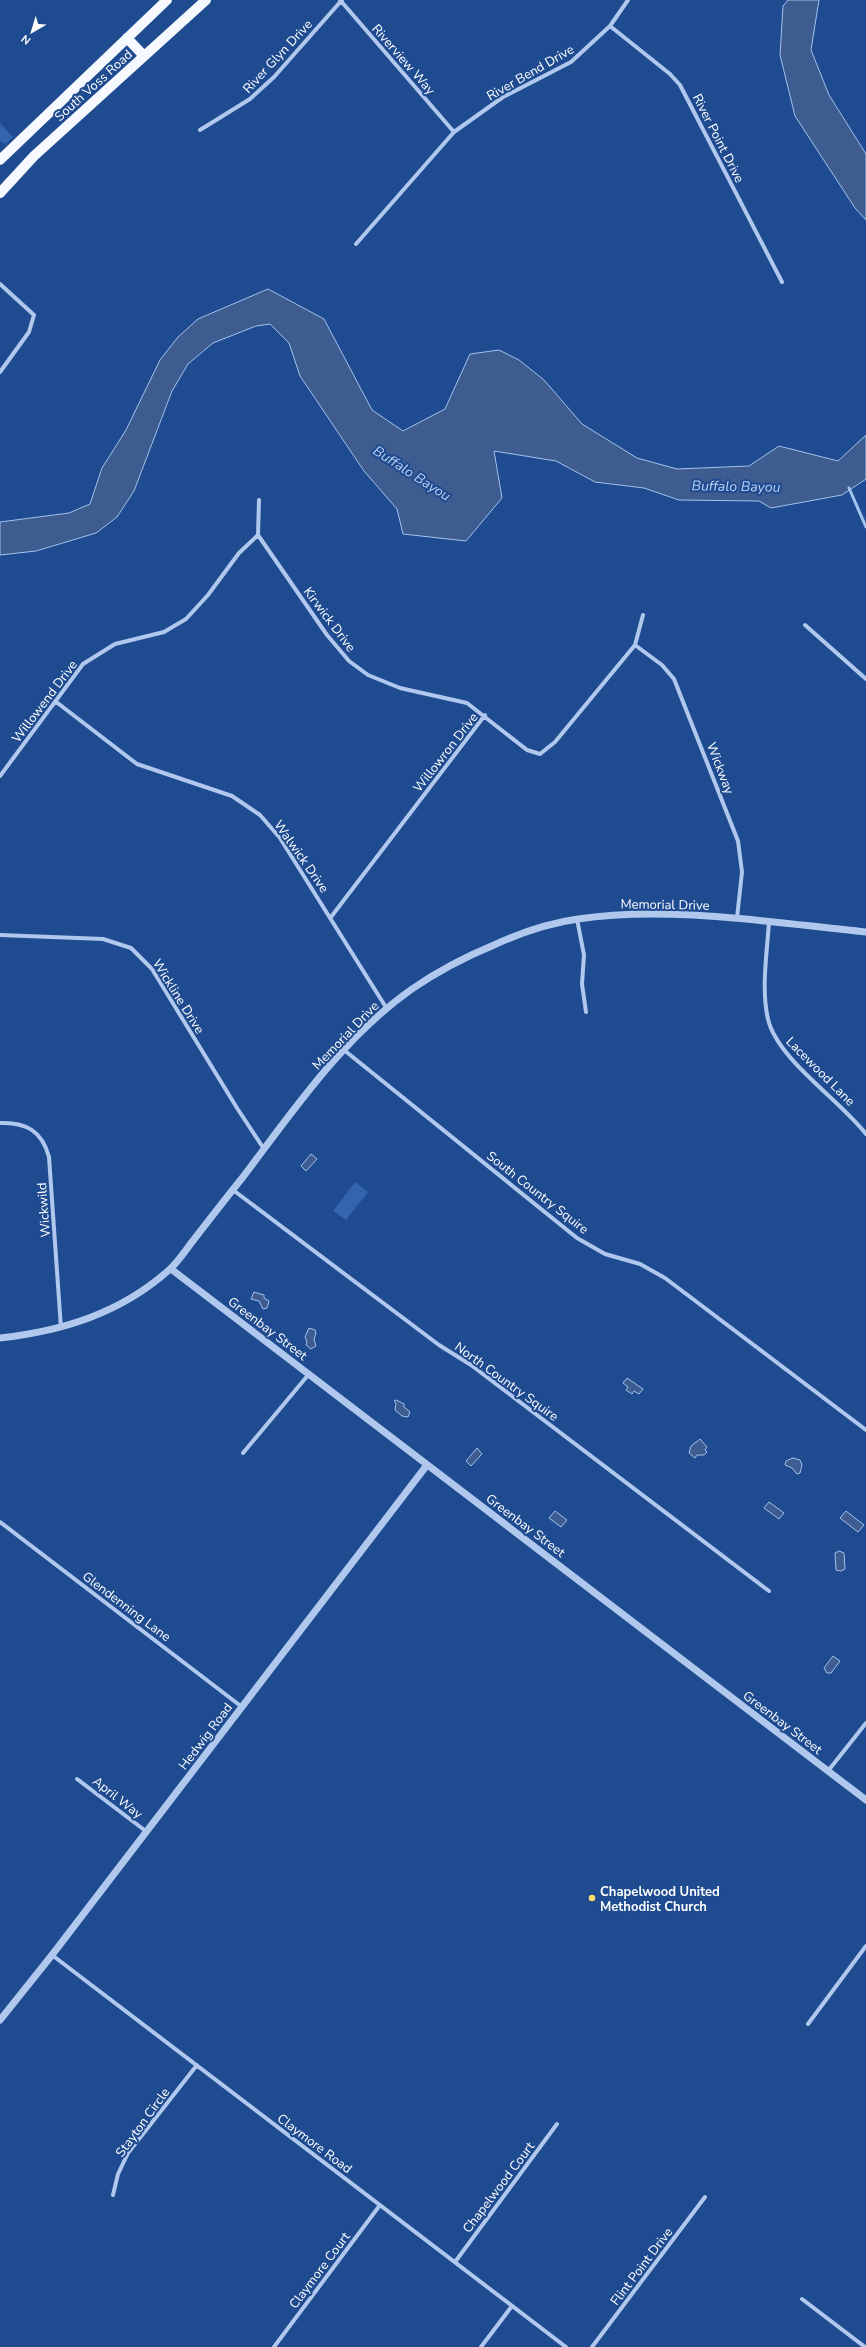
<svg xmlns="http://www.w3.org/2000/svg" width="866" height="2347" viewBox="0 0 866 2347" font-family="'Nunito Sans',sans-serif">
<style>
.green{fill:#3364ae}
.water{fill:#3e5c8f;stroke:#a3c2ee}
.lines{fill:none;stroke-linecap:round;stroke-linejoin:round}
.stream{stroke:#a3c2ee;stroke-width:3}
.minor{stroke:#b0c8ed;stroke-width:4}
.tertiary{stroke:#b0c8ed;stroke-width:7}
.primary{stroke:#f6f9ff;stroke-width:10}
.poi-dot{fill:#fbda70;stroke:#1f4b90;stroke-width:1.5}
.labels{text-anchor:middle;stroke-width:4;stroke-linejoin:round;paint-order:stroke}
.street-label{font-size:13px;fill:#fff;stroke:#1f4b90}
.poi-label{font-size:13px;font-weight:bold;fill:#fff;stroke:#1f4b90;text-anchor:start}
.water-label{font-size:14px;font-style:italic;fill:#bcd2f4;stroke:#1f4b90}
</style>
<rect width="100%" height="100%" fill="#1f4b90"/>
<!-- green -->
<path class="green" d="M0,123L13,137L5,144L0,141Z
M355,1182L368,1192L346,1220L333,1211Z"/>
<!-- water -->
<path class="water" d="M788,0H819L811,50L829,95L866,154V220L855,208L795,116L780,55L783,6Z
M268,289L324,319L372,410L403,431L445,409L470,354L499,350L519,360L544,380L582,424L637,458L677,469L749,466L779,446L838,461L866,435V479L842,495L771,508L759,501L679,500L644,488L595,482L556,461L494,451L502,498L466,541L403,534L397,509L364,471L300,376L289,343L270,324L256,326L213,343L188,364L172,391L134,491L117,517L96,533L36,551L0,555V522L69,513L90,504L102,468L126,430L160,360L178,337L198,319Z
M311,1154L317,1159L306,1171L301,1166Z
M254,1292L264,1295V1298L269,1301L267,1308L263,1309L259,1301L251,1299Z
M309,1328L315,1330L316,1333L314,1339L316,1346L311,1349L306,1345L307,1342L305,1337Z
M627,1378L643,1389L639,1394L634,1391L632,1394L626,1390L628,1387L623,1383Z
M396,1400L404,1404V1407L410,1412L408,1417L402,1416L395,1410L396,1403L394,1401Z
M700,1439L707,1447L705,1450L707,1452L704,1455H697L695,1458L689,1453L691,1446Z
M477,1448L482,1454L471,1466L466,1461Z
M793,1458L800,1460L802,1465L800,1473L797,1474L792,1468L785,1465L786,1461Z
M769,1502L784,1513L779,1519L764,1508Z
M555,1511L567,1520L561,1527L549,1518Z
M846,1511L864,1525L858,1532L840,1518Z
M839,1551L844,1553L845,1569L841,1571L836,1570L835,1553Z
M833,1656L840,1661L831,1673H827L824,1668Z"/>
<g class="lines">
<!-- stream -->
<path class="stream" d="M849,488L866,527"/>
<!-- minor -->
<path class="minor" d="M340,0L454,132
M610,26L670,74L680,85L782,282
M200,130L250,99L274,77L342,0
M356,244L454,132L503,97L571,62L610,26L628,0
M0,284L34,315L29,332L0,372
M259,500L258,535L327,635L349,661L368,675L400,688L467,703L527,750L540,754L555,742L635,645L643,615
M805,625L866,679
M635,645L662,665L674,679L738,841L742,872L737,918
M55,701L137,764L232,796L260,815L280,838L387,1009
M0,776L83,664L115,644L164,632L186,619L208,595L239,553L258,535
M331,917L485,715
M577,919L584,955L582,984L586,1012
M769,922C767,953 761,989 768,1019C777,1059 840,1100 866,1134
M0,935L103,939L131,948L152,969L237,1108L264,1149
M344,1050L577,1238L605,1254L640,1264L665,1278L866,1430
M0,1123C26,1122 42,1131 49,1157L61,1328
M233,1190L439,1345L471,1365L769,1591
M243,1453L309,1374
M0,1522L242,1707
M828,1771L866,1723
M77,1779L147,1832
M52,1955L566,2347
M808,2024L866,1946
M113,2195L118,2174L128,2153L197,2065
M455,2262L557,2124
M802,2299L865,2347
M274,2347L380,2205
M481,2347L512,2306
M592,2347L705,2197"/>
<!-- tertiary -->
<path class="tertiary" d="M171,1269L866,1800
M0,1338C63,1331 121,1313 169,1270C178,1262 185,1251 192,1242C209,1220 226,1198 243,1177C293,1111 343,1037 412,989C438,971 465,957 494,945C520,933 549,923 578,919C668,905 775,923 866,932
M0,2020L52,1955L427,1465"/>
<!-- primary -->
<path class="primary" d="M127,38L144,56
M0,160L167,0
M0,193L34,156L206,0"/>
</g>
<!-- markers -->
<circle class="poi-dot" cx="592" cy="1898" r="4"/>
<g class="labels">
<!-- street labels -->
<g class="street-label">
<text transform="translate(277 56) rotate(-47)" y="5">River Glyn Drive</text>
<text transform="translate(404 59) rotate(49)" y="5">Riverview Way</text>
<text transform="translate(530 72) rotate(-30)" y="5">River Bend Drive</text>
<text transform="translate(93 85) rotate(-42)" y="5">South Voss Road</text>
<text transform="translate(719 138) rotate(63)" y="5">River Point Drive</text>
<text transform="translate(330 619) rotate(53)" y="5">Kirwick Drive</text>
<text transform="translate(44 701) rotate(-53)" y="5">Willowend Drive</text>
<text transform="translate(445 752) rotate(-52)" y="5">Willowron Drive</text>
<text transform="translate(721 768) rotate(69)" y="5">Wickway</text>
<text transform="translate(302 856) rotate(55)" y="5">Walwick Drive</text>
<text transform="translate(665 904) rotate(1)" y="5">Memorial Drive</text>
<text transform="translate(179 996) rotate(58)" y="5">Wickline Drive</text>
<text transform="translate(345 1035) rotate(-46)" y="5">Memorial Drive</text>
<text transform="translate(821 1071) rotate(45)" y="5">Lacewood Lane</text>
<text transform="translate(538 1192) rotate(38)" y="5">South Country Squire</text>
<text transform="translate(43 1210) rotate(-94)" y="5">Wickwild</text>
<text transform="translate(268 1328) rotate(37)" y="5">Greenbay Street</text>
<text transform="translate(507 1381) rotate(36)" y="5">North Country Squire</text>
<text transform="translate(526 1525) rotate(37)" y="5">Greenbay Street</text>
<text transform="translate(127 1606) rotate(37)" y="5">Glendenning Lane</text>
<text transform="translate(783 1722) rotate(37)" y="5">Greenbay Street</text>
<text transform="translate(205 1736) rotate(-53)" y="5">Hedwig Road</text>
<text transform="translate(118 1797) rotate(38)" y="5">April Way</text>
<text transform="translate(142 2122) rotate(-54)" y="5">Stayton Circle</text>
<text transform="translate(315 2143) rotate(37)" y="5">Claymore Road</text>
<text transform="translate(498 2187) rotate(-53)" y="5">Chapelwood Court</text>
<text transform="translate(641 2266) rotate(-53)" y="5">Flint Point Drive</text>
<text transform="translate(319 2270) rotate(-53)" y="5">Claymore Court</text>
</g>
<!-- poi labels -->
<g class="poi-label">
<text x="600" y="1896">Chapelwood United<tspan x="600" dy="15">Methodist Church</tspan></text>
</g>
<!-- water labels -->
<g class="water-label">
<text transform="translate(412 473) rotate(33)" y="5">Buffalo Bayou</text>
<text transform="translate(736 486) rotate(1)" y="5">Buffalo Bayou</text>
</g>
</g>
<!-- north arrow -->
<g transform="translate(32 32) rotate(218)" stroke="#1f4b90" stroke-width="3" paint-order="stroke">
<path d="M0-3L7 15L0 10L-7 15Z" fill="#ffffff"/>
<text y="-6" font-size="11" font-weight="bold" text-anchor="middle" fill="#ffffff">N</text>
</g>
</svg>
